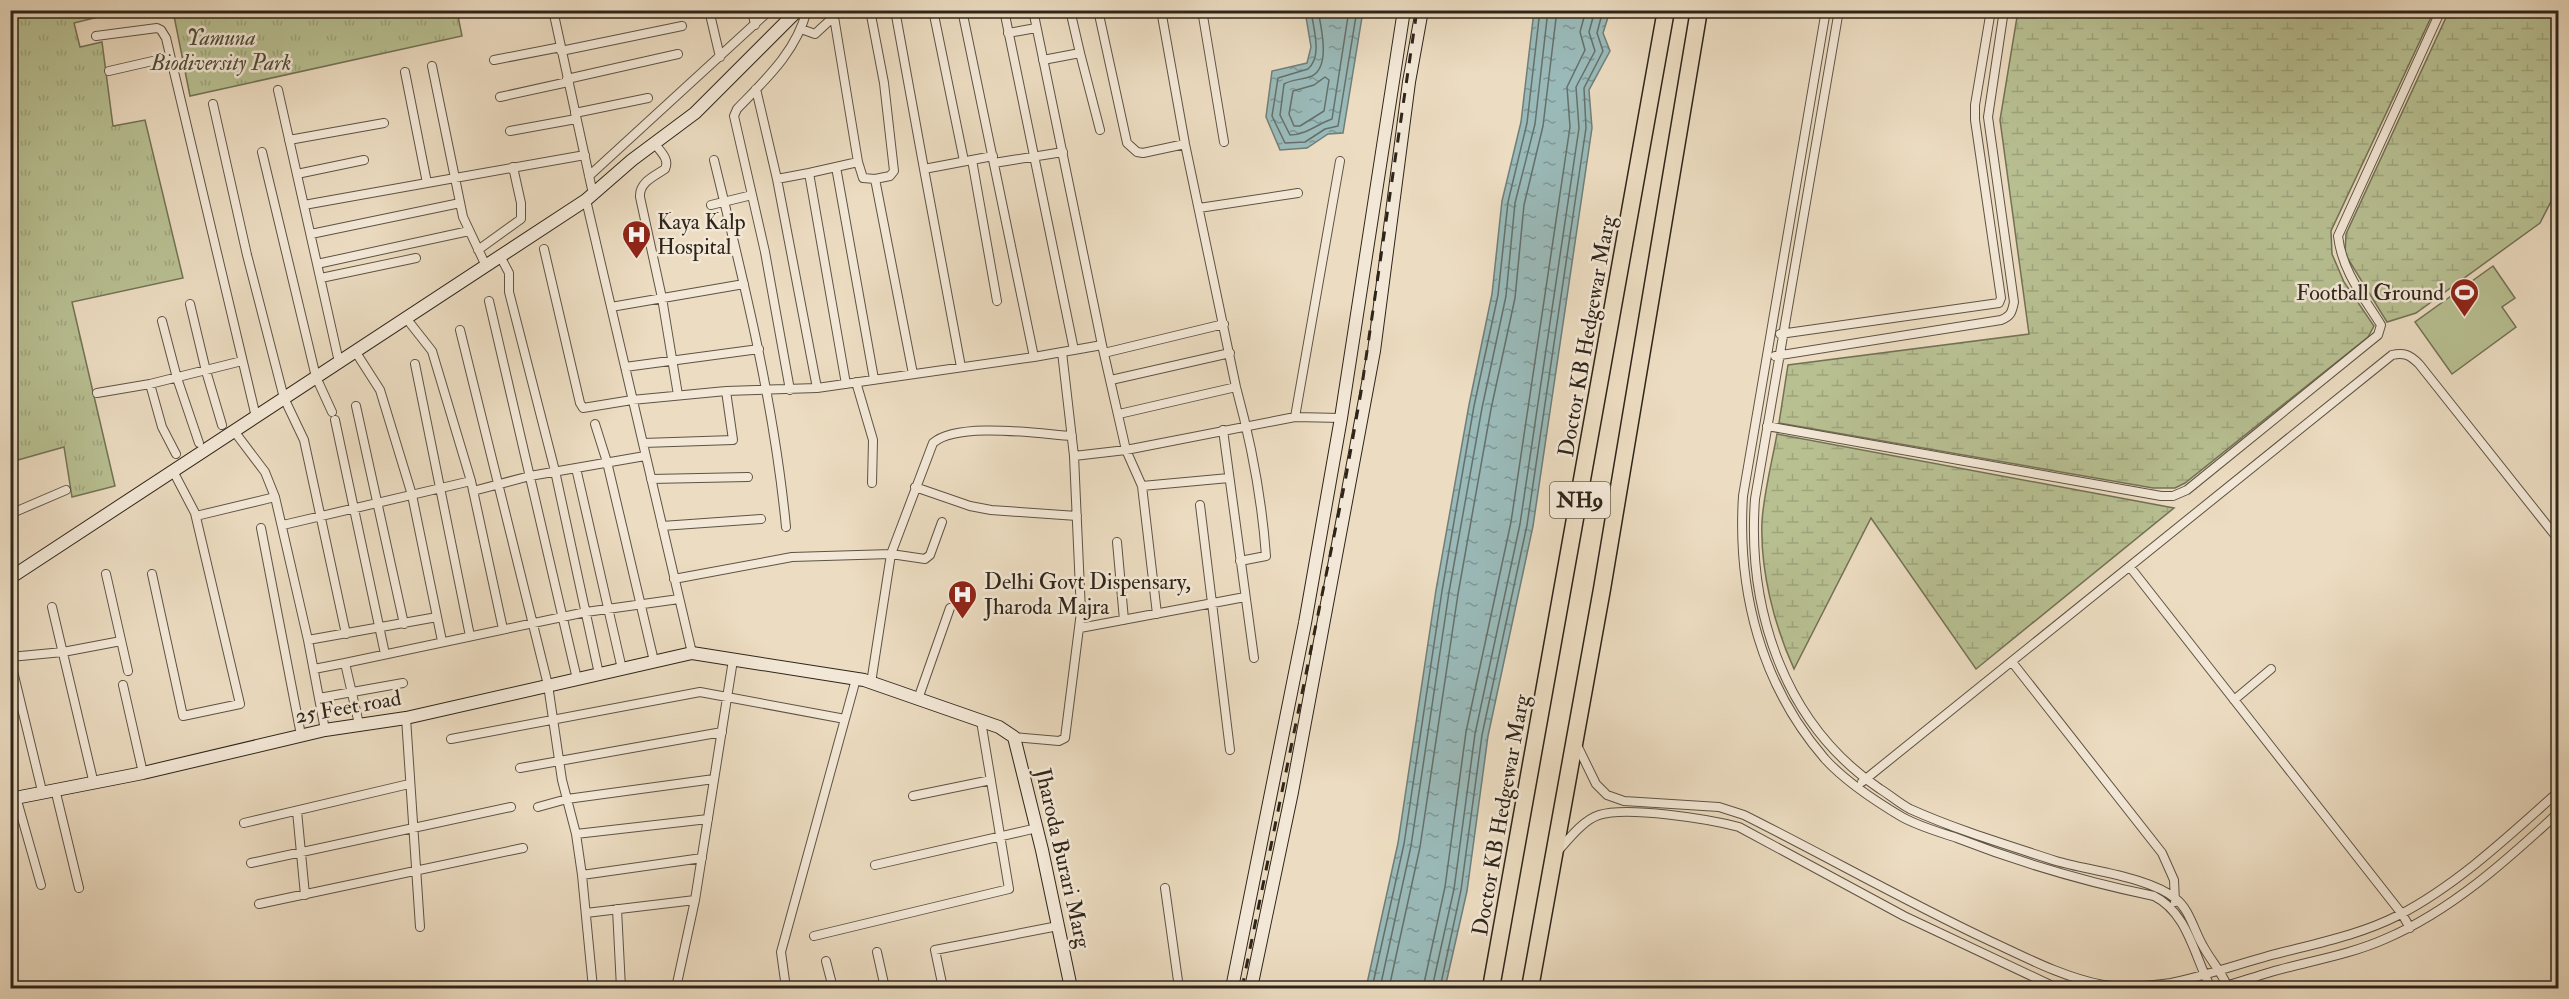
<svg xmlns="http://www.w3.org/2000/svg" width="2569" height="999" viewBox="0 0 2569 999" font-family="'IM FELL Double Pica',serif">
<style>
.wetland{fill:url(#wetland-marsh);stroke:#737256;stroke-width:1.5}
.park{fill:url(#park-tufts);stroke:#737256;stroke-width:1.5}
.garden{fill:#b8c092;stroke:#737256;stroke-width:1.5}
.water{fill:url(#water-ripples);stroke:#6f7e79;stroke-width:1.5}
.lines{fill:none;stroke-linecap:round;stroke-linejoin:round}
.shore{stroke:#64706a;stroke-width:1.5}
.street-casing{stroke:#5e5344;stroke-width:10}
.secondary-casing{stroke:#2e251a;stroke-width:14}
.highway-casing{stroke:#2e251a;stroke-width:19}
.street{stroke:#f3e8d7;stroke-width:8}
.secondary{stroke:#f3e8d7;stroke-width:12}
.highway{stroke:#ecdcc1;stroke-width:16}
.rail{stroke:#2e251a;stroke-width:3;stroke-dasharray:10 10;stroke-linecap:butt}
.labels{text-anchor:middle;stroke-width:5;stroke-linejoin:round;paint-order:stroke}
.shield{fill:#f3e8d7;stroke:#696053;stroke-width:1.5}
.shield-label{font-size:21px;font-weight:bold;fill:#2e251a}
.park-label{font-size:22px;font-style:italic;fill:#504c38;stroke:#f3e8d7}
.poi-label{font-size:22px;fill:#2e251a;stroke:#f3e8d7;text-anchor:start}
.street-label{font-size:22px;fill:#2e251a;stroke:#f3e8d7}
</style>
<defs>
<pattern id="wetland-marsh" width="20" height="14" patternUnits="userSpaceOnUse" patternTransform="scale(1.5)"><rect width="20" height="14" fill="#b8c092"/><path d="M1 5h8M5 5V1M11 12h8M15 12V8" fill="none" stroke="#9ea57d"/></pattern>
<pattern id="park-tufts" width="24" height="20" patternUnits="userSpaceOnUse" patternTransform="scale(1.5)"><rect width="24" height="20" fill="#b8c092"/><path d="M3 7l-1-3M5 7V3M7 7l1-3M15 17l-1-3M17 17v-4M19 17l1-3" fill="none" stroke="#9ea57d"/></pattern>
<pattern id="water-ripples" width="26" height="14" patternUnits="userSpaceOnUse" patternTransform="scale(1.5)"><rect width="26" height="14" fill="#9abab9"/><path d="M2 4q2-2 4 0t4 0M15 11q2-2 4 0t4 0" fill="none" stroke="#7e9796"/></pattern>
</defs>
<rect width="100%" height="100%" fill="#ecdcc1"/>
<filter id="stains"><feTurbulence type="fractalNoise" baseFrequency=".00333" numOctaves="4"/><feColorMatrix values="0 0 0 0 .2 0 0 0 0 .09 0 0 0 0 .02 0 0 0 .5 -.17"/></filter>
<radialGradient id="worn" r=".72"><stop offset=".6" stop-color="#630" stop-opacity="0"/><stop offset="1" stop-color="#630" stop-opacity=".3"/></radialGradient>
<!-- wetland -->
<path class="wetland" d="M2018,11H2434L2331,231L2332,254L2344,282L2374,326L2368,337L2185,483L2175,488H2153L1779,423L1788,365L2029,334L2000,120Z
M2449,11H2558V188L2540,223L2416,313L2387,322L2345,254L2346,234Z
M1777,434L2174,508L1976,669L1871,518L1794,669C1774,625 1760,570 1762,521C1764,492 1772,462 1777,434Z"/>
<!-- park -->
<path class="park" d="M11,11H122L74,23L80,47L102,42L113,126L145,120L183,278L72,302L115,486L72,497L64,447L11,462Z
M173,11H457L462,36L190,96Z"/>
<!-- garden -->
<path class="garden" d="M2493,266L2515,298L2502,307L2516,327L2452,374L2415,322Z"/>
<!-- water -->
<path class="water" d="M1305,11H1363L1343,133L1328,134L1307,148L1280,150L1266,117L1272,71L1307,63L1311,47Z
M1534,11H1610L1603,33L1610,51L1589,90L1592,128L1533,526L1488,736L1467,891L1445,988H1366L1398,843L1436,590L1469,405L1492,294L1502,201L1521,122Z"/>
<g class="lines">
<!-- shore -->
<path class="shore" d="M1311,10C1313,28 1323,56 1308,69L1278,78L1272,116L1285,143L1305,142L1325,129L1338,126L1357,10
M1318,10C1321,27 1331,66 1312,76C1303,80 1292,79 1284,84L1280,115L1290,135C1306,135 1317,124 1332,119L1349,10
M1325,77L1329,80L1324,111L1300,126H1294L1289,114L1293,91L1314,85Z
M1372,988L1404,844L1442,591L1474,406L1498,295L1508,202L1527,123L1540,10
M1380,988L1411,846L1449,592L1482,408L1506,296L1515,203L1535,124L1548,10
M1389,988L1420,847L1458,594L1491,409L1515,298L1524,205L1543,126L1557,10
M1423,988L1445,887L1466,732L1511,522L1570,127L1567,87L1585,50L1580,32L1586,10
M1432,988L1454,889L1475,734L1520,524L1579,128L1576,87L1595,51L1589,32L1595,10
M1440,988L1461,890L1482,735L1527,525L1586,128L1584,88L1603,51L1597,33L1603,10"/>
<defs>
<path id="street" d="M553,10L593,194
M709,10L720,57
M752,10L755,25
M870,10L884,83L894,171L890,176L875,179
M895,10L924,169
M933,10L964,161
M962,10L1034,357L1062,352L1074,456L1081,612L1065,738L1059,741L1014,737
M1004,10L1074,350L1062,352
M1033,10L1102,345L1126,450L1142,486L1157,614
M1098,10L1127,143L1137,152L1143,153L1185,144
M1161,10L1185,144L1236,387C1251,442 1262,500 1266,556L1240,561
M1202,10L1224,142
M1826,10L1743,496C1737,592 1761,685 1825,759C1846,782 1875,801 1902,817C1918,826 1939,832 1957,838C2021,863 2086,882 2154,896C2188,913 2194,956 2211,988
M1839,10L1755,499C1747,610 1784,724 1880,789C1890,795 1900,804 1910,809C1957,830 2007,845 2056,861C2090,871 2150,877 2176,899C2190,910 2194,931 2203,946C2211,961 2222,972 2228,988
M834,17L858,162L863,178L875,179L913,374
M801,29L815,34L841,10
M1008,33L1036,28
M96,36L157,28L161,30L166,38L256,417
M561,51L682,26
M1080,53L1100,130
M494,60L561,47
M1043,60L1080,53L1070,10
M432,66L463,217L486,266
M109,71L170,57
M405,72L427,183L585,155
M567,79L678,54
M756,89L777,179L817,388
M278,90L339,362
M500,97L568,82
M213,104L247,255L284,398L304,440L346,634
M575,113L648,98
M510,131L576,119
M289,140L384,123
M654,143C660,151 670,159 665,169C655,176 639,182 640,197L662,298L678,395
M262,152L316,377L332,412
M714,160C744,282 774,403 786,527
M972,160L997,301
M994,163L1063,152
M836,167L874,379
M809,173L858,162
M297,174L364,160
M589,176L770,10
M777,179L809,173L846,384
M586,200L692,653
M304,205L427,183
M711,205L752,195
M1199,208L1298,193
M311,234L460,203
M544,249L580,403L583,408L632,400L726,391L817,388L1034,357
M478,250L521,219V203L513,167
M500,256L509,273V292L555,471L599,674
M317,264L469,231
M321,278L416,258
M489,301L577,679
M190,304L206,371L222,425
M611,307L744,284
M406,318L432,351L471,481L503,629
M162,321L177,378L199,443
M460,330L548,685L562,780L576,834L582,875L593,988
M1780,334L1999,303L2001,298L1975,120V105L1991,10
M1074,350L1102,345
M355,351L380,390L412,495L442,641
M1104,353L1224,324
M1775,356L2001,320C2011,316 2012,312 2014,302L1988,117L2004,10
M415,364L470,636
M625,367L759,349
M961,367L924,169L993,156
M1111,380L1230,353
M856,382L873,440L872,483
M150,384L162,427L176,454
M790,390L765,252L734,116L737,109C766,79 796,52 807,10
M97,393L150,384L242,361
M356,406L404,624
M1119,414L1236,387
M1295,417L1340,161
M335,420L385,654
M595,424L607,462L654,661
M1767,426L2161,496H2173L2187,490L2378,335L2381,325C2363,296 2342,271 2338,236L2441,10
M1223,430L1254,658
M234,431L265,472L275,497L308,640L325,730
M643,443L733,440L726,391
M1074,456L1126,450L1295,417L1341,418
M576,468L622,669
M651,479L748,477
M1142,486L1229,478
M915,487L970,506L991,510L1077,516
M473,491L530,476L645,456
M1200,505L1230,750
M10,514L66,490
M196,516L275,497
M283,525L471,481
M662,526L761,519
M261,528L301,735
M1117,542L1124,620
M2130,567L2402,914L2410,928
M106,574L128,671
M152,574L183,716L240,704L195,513L173,471
M674,579L792,557L891,554L925,559L930,555L942,522
M52,607L94,784
M1080,628L1245,597
M308,640L437,617
M10,657L63,652L121,641
M10,659L42,791
M2012,662L2162,853L2174,880L2175,902
M345,663L586,612L679,599
M314,669L345,663L359,724
M871,683L891,554L933,443C957,421 1040,434 1072,436
M123,685L143,773
M319,698L403,683
M918,699L950,608
M2234,700L2271,669
M406,718L420,927
M451,739L700,692L845,719
M1575,741L1596,784L1607,795L1624,801L1719,807L1744,815C1826,856 1905,901 1988,940C2025,957 2062,977 2103,985C2125,989 2149,986 2171,983C2204,976 2236,965 2268,956C2313,944 2358,936 2399,915C2457,885 2510,835 2558,792
M520,768L722,732
M1862,782L2392,355C2404,352 2410,355 2419,364L2558,539
M55,789L79,888
M913,796L991,780
M16,797L41,885
M538,807L567,799L714,779
M297,811L305,895
M244,823L409,784
M576,834L708,819
M1557,852C1568,840 1583,820 1599,815C1627,806 1709,819 1739,827L1904,916L2057,988
M251,863L511,807
M875,865L1037,828
M582,875L702,858
M1165,888L1179,988
M259,904L523,848
M617,909L621,988
M586,913L695,900
M814,936L1009,889L981,721
M10,939L13,946
M877,952L885,988
M826,961L833,988
M676,988L695,900L733,660
M786,988L781,952L856,679
M943,988L935,950L1058,926
M2219,988C2237,983 2254,977 2271,972C2309,961 2349,955 2385,939C2451,911 2507,860 2558,813"/>
<path id="secondary" d="M10,578L586,200L632,160L695,113L798,10
M10,799L143,773L325,730L406,718L692,653L864,680L999,727L1014,737L1042,850L1071,988
M1232,988L1305,623L1341,418L1404,10
M1251,988L1292,792L1374,351L1409,82L1422,10"/>
<path id="highway" d="M1491,988L1666,10
M1530,988L1602,589L1699,10"/>
</defs>
<!-- street casing -->
<use href="#street" class="street-casing"/>
<!-- secondary casing -->
<use href="#secondary" class="secondary-casing"/>
<!-- highway casing -->
<use href="#highway" class="highway-casing"/>
<!-- street -->
<use href="#street" class="street"/>
<!-- secondary -->
<use href="#secondary" class="secondary"/>
<!-- highway -->
<use href="#highway" class="highway"/>
<!-- rail -->
<path class="rail" d="M1242,988L1345,482L1361,392L1417,10"/>
</g>
<!-- icons -->
<defs>
<symbol id="hospital-pin" viewBox="-11 -11 22 30"><path d="M0 17L-7.5 6A9.5 9.5 0 1 1 7.5 6Z" fill="#8f2418" stroke="#f3e8d7"/><path d="M-5-5h3v3.5h4V-5h3V5h-3V1.5h-4V5h-3Z" fill="#fff"/></symbol>
<symbol id="stadium-pin" viewBox="-11 -11 22 30"><path d="M0 17L-7.5 6A9.5 9.5 0 1 1 7.5 6Z" fill="#8f2418" stroke="#f3e8d7"/><path d="M0-5a6.5 5 0 1 0 0 10a6.5 5 0 1 0 0-10ZM-3.5-1.8h7v3.6h-7Z" fill="#fff"/></symbol>
</defs>
<g fill-rule="evenodd">
<use href="#hospital-pin" x="620" y="218" width="33" height="45"/>
<use href="#stadium-pin" x="2448" y="276" width="33" height="45"/>
<use href="#hospital-pin" x="946" y="578" width="33" height="45"/>
</g>
<g class="labels">
<!-- shield labels -->
<rect class="shield" x="1550" y="482" width="60" height="36" rx="4.5"/>
<g class="shield-label">
<text x="1580" y="507">NH9</text>
</g>
<!-- park labels -->
<g class="park-label">
<text x="221" y="45">Yamuna<tspan x="221" dy="25">Biodiversity Park</tspan></text>
</g>
<!-- poi labels -->
<g class="poi-label">
<text x="657" y="229">Kaya Kalp<tspan x="657" dy="25">Hospital</tspan></text>
<text x="2444" y="300" text-anchor="end">Football Ground</text>
<text x="984" y="589">Delhi Govt Dispensary,<tspan x="984" dy="25">Jharoda Majra</tspan></text>
</g>
<!-- street labels -->
<g class="street-label">
<text transform="translate(1586 336) rotate(-80)" y="8">Doctor KB Hedgewar Marg</text>
<text transform="translate(348 706) rotate(-10)" y="8">25 Feet road</text>
<text transform="translate(1500 815) rotate(-80)" y="8">Doctor KB Hedgewar Marg</text>
<text transform="translate(1064 858) rotate(77)" y="8">Jharoda Burari Marg</text>
</g>
</g>
<!-- margin -->
<rect width="2569" height="999" fill="none" stroke="#ecdcc1" stroke-width="36"/>
<rect x="12" y="12" width="2545" height="975" fill="none" stroke="#2e251a" stroke-width="3"/>
<rect x="18" y="18" width="2533" height="963" fill="none" stroke="#2e251a" stroke-width="1.5"/>
<rect width="100%" height="100%" filter="url(#stains)"/>
<rect width="100%" height="100%" fill="url(#worn)"/>
</svg>
